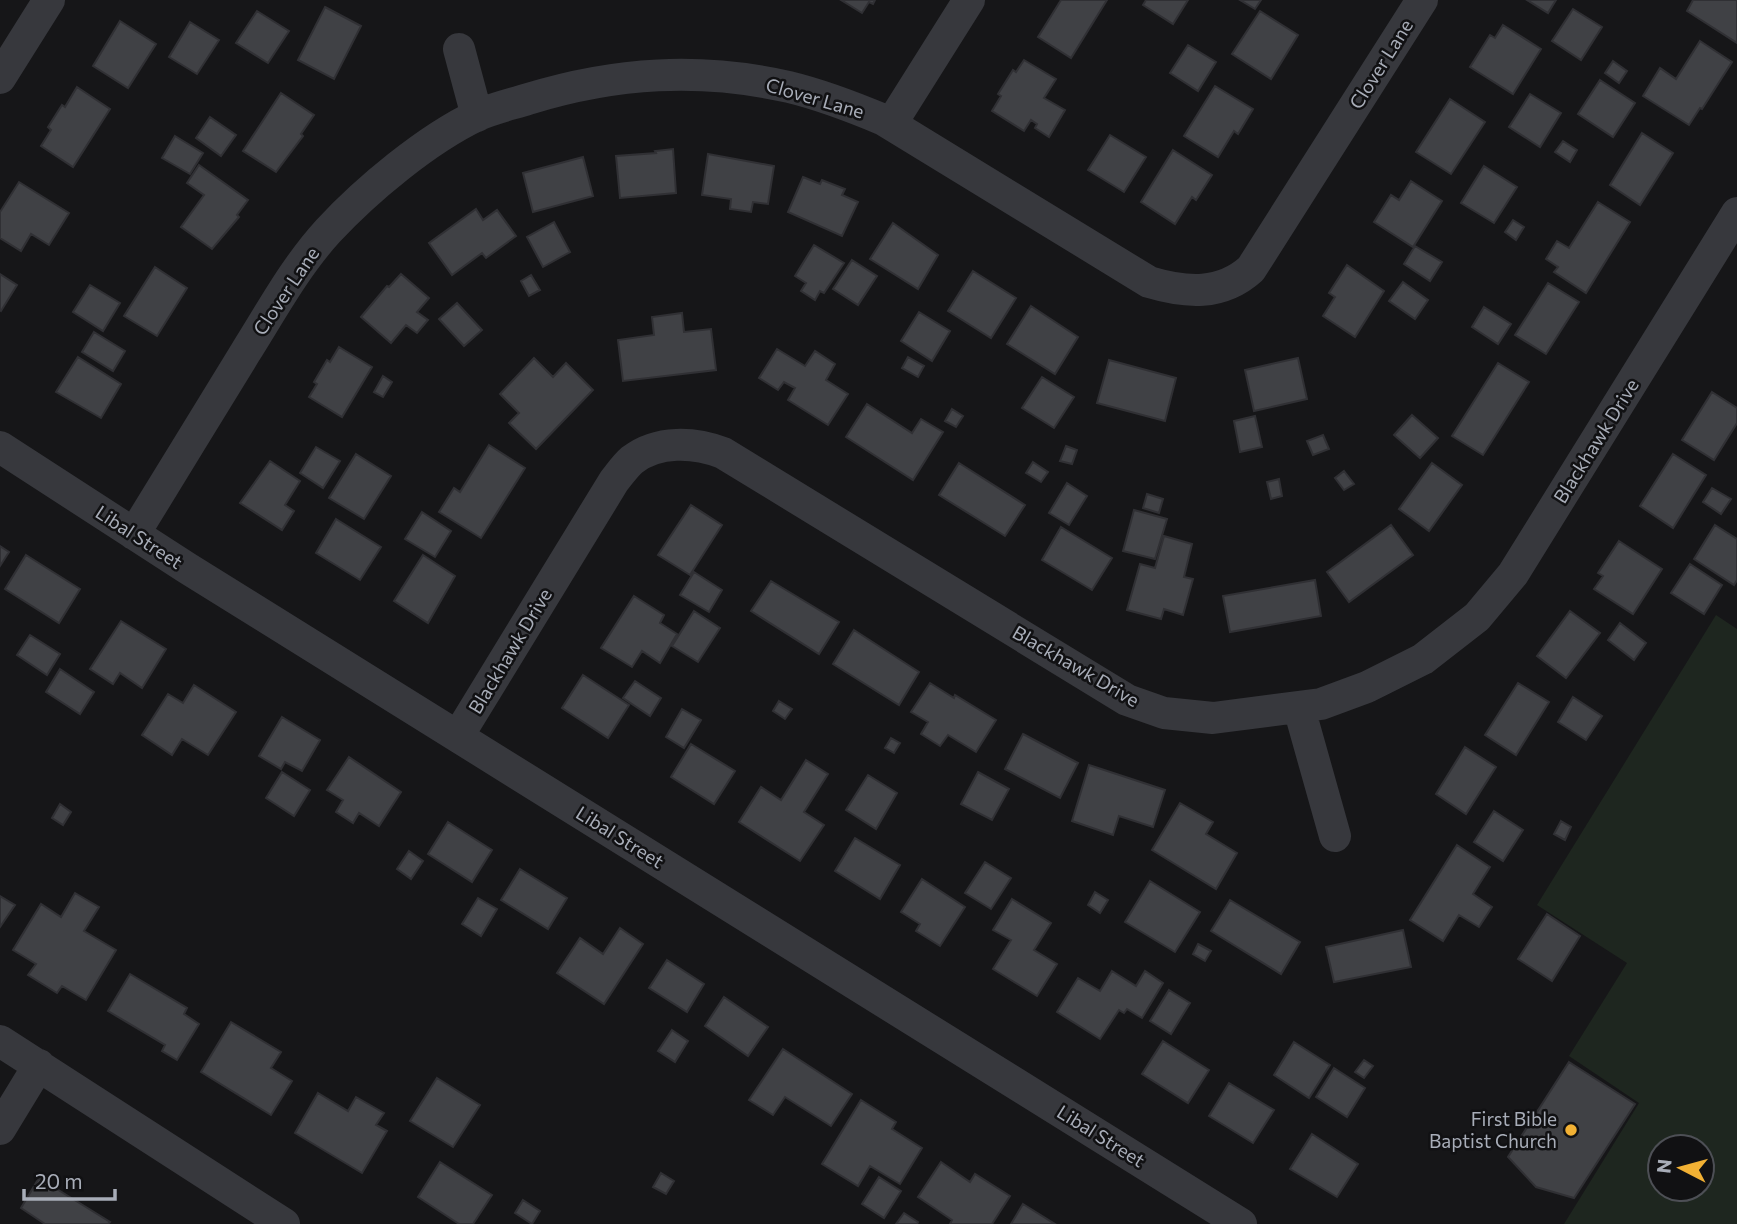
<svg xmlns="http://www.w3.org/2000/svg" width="1737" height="1224" viewBox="0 0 1737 1224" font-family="Commissioner,sans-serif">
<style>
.green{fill:#1e261f;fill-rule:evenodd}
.building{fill:#404145;stroke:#303034;stroke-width:2}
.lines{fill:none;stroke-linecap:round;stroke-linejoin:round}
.minor{stroke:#37383d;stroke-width:32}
.poi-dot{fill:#f2b134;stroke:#111113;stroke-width:2.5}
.labels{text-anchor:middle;stroke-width:5;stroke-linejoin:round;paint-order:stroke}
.street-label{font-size:19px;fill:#a8adb8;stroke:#111113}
.poi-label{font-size:19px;fill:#a8adb8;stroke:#111113;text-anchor:end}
</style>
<rect width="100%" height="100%" fill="#161618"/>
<!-- green -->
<path class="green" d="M1716,615L1737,629V1224H1564L1639,1103L1569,1056L1627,963L1537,905ZM1660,1147H1702V1189H1660Z"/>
<!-- building -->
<path class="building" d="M841,0H875L873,4L869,2L862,13Z
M1061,0H1107L1071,58L1038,37Z
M1146,0H1188L1173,24L1143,5Z
M1240,0H1261L1255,9Z
M1527,0H1556L1548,13Z
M1693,0H1737V43L1687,11Z
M325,7L361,26L334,79L298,60Z
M1573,9L1602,27L1581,60L1552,41Z
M257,11L289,31L268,63L236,43Z
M1260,11L1298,35L1271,79L1232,54Z
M120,21L156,44L128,88L93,66Z
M190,22L219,40L197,74L169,57Z
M1503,25L1541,49L1513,94L1470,67L1490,35L1495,38Z
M1700,41L1732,62L1702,109L1700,108L1689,125L1643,96L1660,68L1676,79Z
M1188,45L1216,62L1198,91L1170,73Z
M1024,60L1056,79L1044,98L1065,110L1049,137L1035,128L1037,124L1031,120L1024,131L992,111L1001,96L998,94L1013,70L1016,72Z
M1613,61L1627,71L1619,83L1605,73Z
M1600,80L1635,103L1613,137L1578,114Z
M1215,86L1253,109L1238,134L1234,131L1218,157L1184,136Z
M77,87L110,109L73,167L41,146L51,130L48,127L62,105L65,107Z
M281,93L314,115L301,134L303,136L276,172L243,151Z
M1530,94L1561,113L1540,147L1509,127Z
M1450,99L1485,122L1451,174L1416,152Z
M210,117L236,135L221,156L196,138Z
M1642,133L1673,153L1640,205L1610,185Z
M1110,135L1146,157L1124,192L1088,170Z
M175,136L203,153L190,174L162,158Z
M1563,141L1577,150L1570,162L1555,152Z
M673,149L676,193L620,198L616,156L656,153L655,151Z
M1173,150L1212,175L1196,200L1192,197L1175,224L1141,202Z
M708,154L774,166L768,204L753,202L751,212L730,209L731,199L702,195Z
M583,157L593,196L533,212L523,173Z
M199,165L248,200L237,215L239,217L212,249L181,227L204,195L187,183Z
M1484,166L1517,187L1494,223L1461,203Z
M803,177L820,184L822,180L845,189L842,195L858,202L842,236L788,212Z
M1411,181L1442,201L1413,247L1374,222L1391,195L1399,200Z
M19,182L69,213L49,245L31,234L21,251L0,238V212Z
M1598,202L1630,222L1586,293L1554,272L1558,267L1546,259L1557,241L1569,248Z
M476,209L483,220L497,210L516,236L486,258L482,253L452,275L429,243Z
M1513,220L1524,227L1516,240L1505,232Z
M554,222L570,252L543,267L527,237Z
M893,223L938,255L918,289L870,259Z
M814,245L844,263L824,293L820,291L815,300L801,291L806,283L795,276Z
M1415,246L1442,262L1430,281L1404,264Z
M852,260L877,276L858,305L833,289Z
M1347,265L1384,291L1355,337L1323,316L1335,297L1329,293Z
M155,267L187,288L157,336L124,316Z
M973,271L1016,298L991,338L948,311Z
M0,274L17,285L1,311L0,310Z
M401,274L429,298L417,312L428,320L417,333L406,325L391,343L361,317L387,286L389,287Z
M531,275L540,290L529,296L521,281Z
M1403,282L1428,300L1415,319L1389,301Z
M1548,283L1579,302L1546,354L1515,335Z
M90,285L120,303L103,331L73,312Z
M457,303L482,330L464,346L439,319Z
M1031,306L1078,337L1055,374L1007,344Z
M1484,307L1511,324L1498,344L1472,327Z
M919,312L950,331L932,361L901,341Z
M682,313L684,332L711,329L716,370L623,381L618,340L654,335L652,317Z
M94,332L125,351L113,371L82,352Z
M339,347L372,367L342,417L309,397L317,384L314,382L327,360L330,362Z
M777,349L805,366L815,351L835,364L826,380L848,394L828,425L788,400L795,388L784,382L778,390L759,378Z
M78,357L121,384L101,418L56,392Z
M908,357L924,366L918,377L902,368Z
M534,358L553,377L566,363L593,390L536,449L509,423L519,413L500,394Z
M1298,358L1307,399L1254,411L1245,370Z
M1109,360L1176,378L1165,421L1097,403Z
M1498,363L1529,382L1483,455L1452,436Z
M383,376L392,382L383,397L374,392Z
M1042,377L1074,397L1054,428L1022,408Z
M1712,392L1737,408V423L1714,460L1682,440Z
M867,404L912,433L921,419L943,432L913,480L846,437Z
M952,409L963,416L956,427L945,421Z
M1412,415L1438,438L1420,458L1394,435Z
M1255,416L1262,447L1240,452L1234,421Z
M1323,435L1329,449L1313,455L1307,441Z
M489,445L525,468L481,538L439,512L454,488L460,492Z
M1066,446L1077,450L1072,464L1060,461Z
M316,447L340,461L323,488L300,473Z
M356,454L391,476L364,519L329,498Z
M1673,454L1706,475L1673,528L1640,506Z
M270,461L300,481L285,505L294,511L282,530L240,503Z
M1033,462L1048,472L1041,482L1026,473Z
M959,463L1025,505L1005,536L939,495Z
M1432,463L1462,485L1429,531L1399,509Z
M1344,471L1354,484L1344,490L1335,478Z
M1279,479L1282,496L1271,499L1267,482Z
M1067,483L1087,496L1069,525L1049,513Z
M1712,488L1731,499L1721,514L1703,502Z
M1147,494L1163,499L1159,513L1143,508Z
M691,505L722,525L690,575L658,555Z
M1134,510L1167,519L1155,559L1123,551Z
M422,512L451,531L435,557L405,539Z
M336,519L381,547L360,580L316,553Z
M1391,525L1413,555L1349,602L1327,572Z
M1715,525L1737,539V580L1734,585L1694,559Z
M1061,527L1112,558L1092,590L1042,560Z
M1164,536L1192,544L1184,577L1193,579L1183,615L1164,609L1161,619L1127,610L1140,564L1155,568Z
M1619,541L1662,569L1633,614L1594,589L1603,576L1598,573Z
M0,546L9,552L0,566Z
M26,555L80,589L59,623L5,589Z
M423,555L455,576L428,623L394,601Z
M1690,564L1722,585L1704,614L1671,593Z
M694,572L722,590L709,612L680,595Z
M1315,580L1321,616L1230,632L1223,596Z
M771,581L839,622L819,654L751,611Z
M634,596L664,615L660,623L677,634L660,663L642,651L632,667L601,648Z
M694,611L720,628L698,662L672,646Z
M1570,611L1600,633L1566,678L1537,656Z
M121,621L166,649L142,688L120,673L113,684L90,669Z
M1620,623L1646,643L1634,660L1608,640Z
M854,630L919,672L899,705L833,664Z
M30,635L60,654L47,675L17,655Z
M60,669L94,692L80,714L46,692Z
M583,675L629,705L608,738L562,708Z
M635,681L661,698L650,716L623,698Z
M930,683L954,698L955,695L996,720L976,752L948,735L940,746L921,734L928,722L911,712Z
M1518,683L1549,702L1516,755L1485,735Z
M194,685L236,712L208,755L182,739L172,755L142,735L168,694L183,703Z
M1573,697L1602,716L1586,740L1558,722Z
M779,701L792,709L785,719L773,711Z
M682,709L701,720L684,748L666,737Z
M282,717L320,740L302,771L285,762L281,769L259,756Z
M1023,734L1078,763L1060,798L1005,769Z
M891,738L900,743L894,753L885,748Z
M691,744L735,771L714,804L671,777Z
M1465,747L1496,767L1466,814L1436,794Z
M349,757L401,792L379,826L359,813L353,823L336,812L343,800L327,790Z
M806,760L828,774L804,812L824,825L800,861L739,822L761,787L781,800Z
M1089,765L1165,790L1153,827L1119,816L1113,835L1072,821Z
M282,772L310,790L294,816L266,798Z
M978,772L1009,789L992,820L961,804Z
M868,775L897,793L876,829L846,810Z
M1180,803L1213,822L1206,834L1237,853L1216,889L1152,850Z
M60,804L71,812L63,825L52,818Z
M1494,811L1523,830L1503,861L1474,842Z
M1561,821L1571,827L1565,840L1554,834Z
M448,822L492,850L472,882L428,854Z
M855,838L900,865L880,899L835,871Z
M1457,845L1490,867L1473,894L1492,907L1479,927L1459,915L1443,941L1410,920Z
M409,851L423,861L411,879L397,869Z
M985,862L1011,878L991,909L965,893Z
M520,869L567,898L548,929L501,900Z
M922,879L965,907L940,946L916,931L920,924L901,912Z
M1150,881L1200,912L1175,952L1125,922Z
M1095,892L1108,900L1100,913L1088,905Z
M75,893L99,907L84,931L116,950L86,1000L62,986L57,993L28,975L36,964L13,950L41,904L61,917Z
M0,896L15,905L0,927Z
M478,898L497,909L481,936L462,924Z
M1012,899L1051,923L1034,950L1057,964L1037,996L993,969L1011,940L993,930Z
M1230,900L1300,942L1281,974L1211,931Z
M1547,914L1580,936L1552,981L1518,959Z
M620,928L643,944L604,1004L557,973L580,938L603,954Z
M1403,930L1411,967L1334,982L1326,947Z
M1198,944L1211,951L1205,961L1193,954Z
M667,960L704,984L687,1012L649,988Z
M1112,971L1136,986L1145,971L1163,983L1142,1018L1127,1009L1124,1013L1119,1010L1100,1039L1057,1012L1078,978L1100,991Z
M130,974L187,1008L184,1014L199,1024L177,1060L162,1051L165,1045L108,1011Z
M1169,990L1190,1003L1171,1034L1150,1021Z
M724,997L768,1027L748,1056L705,1026Z
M231,1022L281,1052L271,1068L292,1081L271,1115L201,1072Z
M672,1030L688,1041L675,1062L658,1051Z
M1163,1041L1209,1070L1188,1103L1142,1074Z
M1294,1042L1330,1065L1309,1098L1274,1075Z
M783,1049L852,1094L831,1126L785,1097L773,1115L749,1100Z
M1364,1060L1373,1066L1364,1078L1355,1072Z
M1569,1062L1635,1104L1574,1198L1536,1187L1508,1157Z
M1334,1068L1365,1088L1347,1117L1316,1097Z
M437,1078L480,1105L453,1147L410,1121Z
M1229,1083L1274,1110L1253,1143L1209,1116Z
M318,1093L348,1111L356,1097L384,1113L376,1125L387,1131L362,1173L295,1133Z
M861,1100L896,1122L892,1129L922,1148L900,1184L870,1166L858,1186L822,1164Z
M1312,1134L1358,1164L1337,1197L1290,1169Z
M440,1162L492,1195L473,1224H459L418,1197Z
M941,1162L970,1182L975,1174L1010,1196L992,1224H950L952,1220L918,1197Z
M661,1173L674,1181L666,1194L653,1187Z
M879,1177L901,1191L884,1218L862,1204Z
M39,1178L110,1222L108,1224H45L21,1208Z
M523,1200L540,1211L532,1224L515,1213Z
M1023,1204L1055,1224H1011Z
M904,1213L918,1222L917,1224H896Z"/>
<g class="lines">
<!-- minor -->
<path class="minor" d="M459,49L477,116
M0,78L49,0
M891,124L969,0
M0,447L187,568L1241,1224
M134,534C171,474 208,413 245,353C271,312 295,267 328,231C366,190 427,139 478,115C494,108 512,104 528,99C616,72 700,67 789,87C822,95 853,107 884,120L1149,282C1186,293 1221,296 1251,269L1422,0
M1299,708L1335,836
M458,736L614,481C619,475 625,466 632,460C658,440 694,442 723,453L1127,700L1164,713L1213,718L1321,704L1367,687L1423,659L1477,617L1513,574L1737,213
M0,1041L284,1224
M0,1129L39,1065"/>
</g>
<!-- markers -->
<circle class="poi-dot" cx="1571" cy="1130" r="7"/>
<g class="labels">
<!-- street labels -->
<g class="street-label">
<text transform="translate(1381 64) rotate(-58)" y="7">Clover Lane</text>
<text transform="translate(815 98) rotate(16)" y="7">Clover Lane</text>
<text transform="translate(286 291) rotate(-56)" y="7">Clover Lane</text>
<text transform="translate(1596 441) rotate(-58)" y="7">Blackhawk Drive</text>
<text transform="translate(139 537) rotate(33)" y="7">Libal Street</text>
<text transform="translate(510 651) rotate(-59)" y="7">Blackhawk Drive</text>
<text transform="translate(1076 666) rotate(30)" y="7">Blackhawk Drive</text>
<text transform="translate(620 837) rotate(32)" y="7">Libal Street</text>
<text transform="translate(1101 1136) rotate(32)" y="7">Libal Street</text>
</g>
<!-- poi labels -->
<g class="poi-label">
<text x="1557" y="1126">First Bible<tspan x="1557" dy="22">Baptist Church</tspan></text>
</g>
</g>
<!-- north arrow -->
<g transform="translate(1681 1168) rotate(276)"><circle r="33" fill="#111113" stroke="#4d4f55" stroke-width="2"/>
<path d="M0-5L12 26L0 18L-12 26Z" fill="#f2b134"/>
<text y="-10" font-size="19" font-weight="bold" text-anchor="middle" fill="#a8adb8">N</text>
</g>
<!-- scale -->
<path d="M24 1189v10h91v-10" fill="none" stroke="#a8adb8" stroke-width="3.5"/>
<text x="35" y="1189" font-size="21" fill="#a8adb8" stroke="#111113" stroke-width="5" paint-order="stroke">20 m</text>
</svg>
